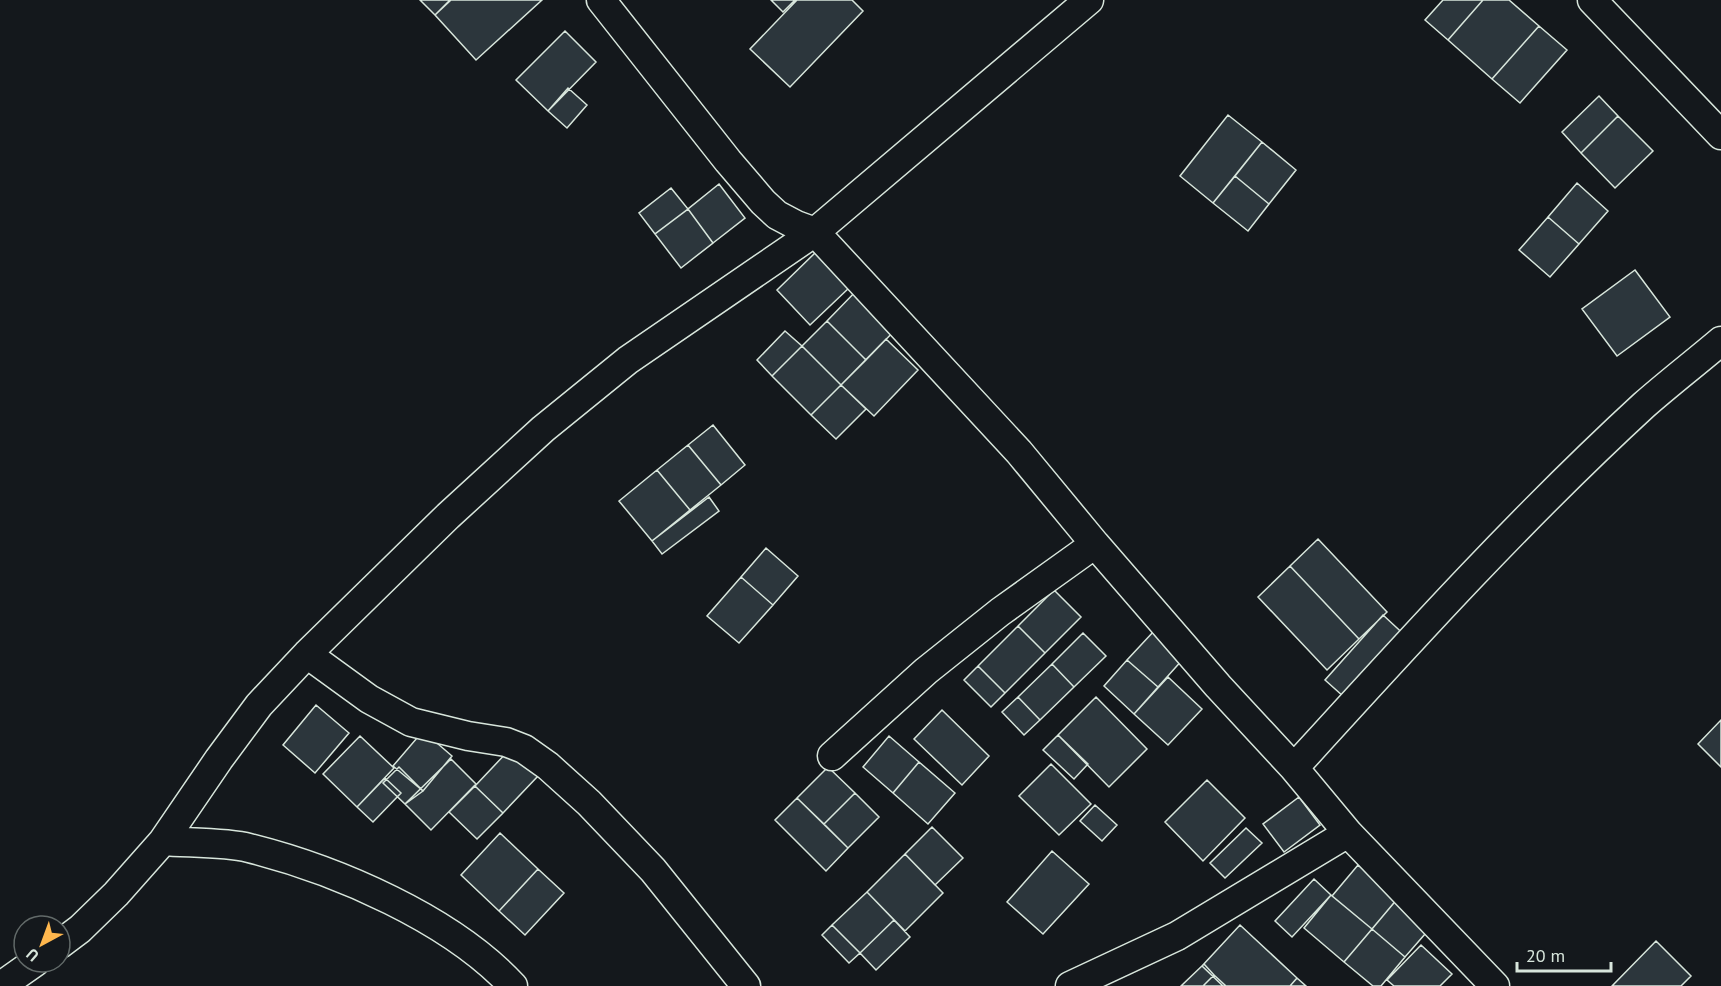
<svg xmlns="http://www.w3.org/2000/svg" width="1721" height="986" viewBox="0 0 1721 986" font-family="'PT Sans',sans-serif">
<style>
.building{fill:#2c363c;stroke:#d8e6dc;stroke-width:1.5}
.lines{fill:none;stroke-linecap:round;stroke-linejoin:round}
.minor-casing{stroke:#d8e6dc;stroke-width:31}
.minor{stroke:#14181c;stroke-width:28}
</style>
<rect width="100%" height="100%" fill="#14181c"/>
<!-- building -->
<path class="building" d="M420,0H450L435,15Z
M451,0H542L476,60L435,15Z
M771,0H795L783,12Z
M797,0H852L863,11L790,87L750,49Z
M1443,0H1483L1448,40L1425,20Z
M1483,0H1509L1539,26L1492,79L1448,40Z
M1539,26L1567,50L1520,103L1492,79Z
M565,31L596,62L548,111L516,80Z
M568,88L587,105L567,128L548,111Z
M1599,96L1618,116L1581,153L1562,132Z
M1228,115L1262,142L1213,203L1180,176Z
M1618,116L1653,151L1615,188L1581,153Z
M1262,142L1296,170L1269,204L1235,176Z
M1235,176L1269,204L1248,231L1213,203Z
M1577,183L1608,211L1579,244L1548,217Z
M719,184L745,218L713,243L688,209Z
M671,188L688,209L655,234L639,213Z
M688,209L713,243L681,268L655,234Z
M1548,217L1579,244L1550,277L1519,250Z
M817,251L851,286L810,325L777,290Z
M1635,270L1670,317L1617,356L1582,309Z
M860,287L899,326L866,360L827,321Z
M827,321L866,360L841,385L802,346Z
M785,331L802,346L772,376L757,360Z
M886,339L918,370L874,416L841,385Z
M802,346L841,385L811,415L772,376Z
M841,385L866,409L836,439L811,415Z
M713,425L745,465L721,485L688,445Z
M688,445L721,485L690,510L657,470Z
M657,470L690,510L652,541L619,501Z
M709,497L719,511L662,554L652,541Z
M1318,539L1387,612L1359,639L1290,566Z
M766,548L798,576L773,605L741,577Z
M1290,566L1359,639L1327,670L1258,597Z
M741,577L773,605L739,643L707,616Z
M1054,590L1081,617L1045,653L1018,626Z
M1383,615L1410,640L1353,705L1325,680Z
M1018,626L1045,653L1005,693L978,666Z
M1154,631L1184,658L1158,687L1127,660Z
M1083,633L1106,656L1074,687L1052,664Z
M1127,660L1158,687L1134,714L1104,686Z
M1052,664L1074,687L1040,720L1018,697Z
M978,666L1005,693L991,707L964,680Z
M1168,677L1202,709L1168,745L1134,714Z
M1018,697L1040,720L1024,735L1002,712Z
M1096,697L1147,749L1109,787L1058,735Z
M316,705L349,733L315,773L283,745Z
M942,710L989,756L962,785L914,739Z
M1721,720V767L1698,744Z
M423,731L452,756L423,791L393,766Z
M1058,735L1088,764L1074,779L1043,750Z
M360,736L394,768L357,807L323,774Z
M889,736L919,762L893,793L863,767Z
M510,749L538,776L503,813L475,786Z
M451,759L476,784L431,830L405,804Z
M919,762L955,793L928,824L893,793Z
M1051,764L1091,804L1059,835L1019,796Z
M399,767L423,791L405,804L383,783Z
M828,767L855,793L824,824L797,798Z
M385,778L401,793L373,822L357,807Z
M1207,780L1245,818L1203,861L1165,822Z
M475,786L503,813L477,839L449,812Z
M855,793L879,817L848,848L824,824Z
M1299,797L1320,825L1284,852L1263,824Z
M797,798L848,848L826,871L775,820Z
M1095,805L1117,825L1102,841L1080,821Z
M932,827L963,858L935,885L905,854Z
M1246,828L1262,843L1225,878L1210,863Z
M500,833L538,869L499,911L461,875Z
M1052,851L1089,884L1043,934L1007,902Z
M905,854L943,893L905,931L867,892Z
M1358,865L1398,898L1372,929L1332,896Z
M538,869L564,893L525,935L499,911Z
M1314,879L1331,895L1292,937L1275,921Z
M867,892L894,920L860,953L832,925Z
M1331,895L1372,929L1344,962L1304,928Z
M1398,898L1432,926L1405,957L1372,929Z
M894,920L910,937L876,970L860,953Z
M832,925L860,953L849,963L822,935Z
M1240,925L1297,978L1290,986H1223L1202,966Z
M1372,929L1405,957L1381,986H1373L1344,962Z
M1656,941L1691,976L1681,986H1612Z
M1421,945L1452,974L1440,986H1394L1387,980Z
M1204,964L1214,975L1203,986H1181Z
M1214,975L1226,986H1203Z
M1297,978L1306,986H1290Z"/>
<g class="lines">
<defs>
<path id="minor" d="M601,0L728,161L763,202L777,215L796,225L815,232L1019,452L1095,544L1218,686L1294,768L1348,833L1495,986
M1592,0L1721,135
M307,654L369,699L411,722L468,736L506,742L524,749L548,766L589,803L653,870L746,986
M832,756L926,671L1000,612L1095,544
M1294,768C1407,644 1520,519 1644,405C1669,383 1695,363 1721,341
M163,841C188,843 226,842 249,848C337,870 451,919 513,986
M60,944L80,929L116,894L163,841L219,759L259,705L307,654L448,516L543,429L628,360L815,232L1089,0
M1,986L35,962
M1070,986L1177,936L1348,833"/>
</defs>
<!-- minor casing -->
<use href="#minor" class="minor-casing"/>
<!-- minor -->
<use href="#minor" class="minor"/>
</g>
<!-- north arrow -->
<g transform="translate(42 944) rotate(221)"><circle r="28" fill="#14181c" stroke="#626a69" stroke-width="1.5"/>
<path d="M0-4.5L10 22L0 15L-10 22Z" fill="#ffb74d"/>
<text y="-9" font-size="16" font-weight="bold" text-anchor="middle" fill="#d8e6dc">U</text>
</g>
<!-- scale -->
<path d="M1517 962v9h94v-9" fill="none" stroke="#d8e6dc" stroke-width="3"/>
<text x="1526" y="962" font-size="18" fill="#d8e6dc" stroke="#14181c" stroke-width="4.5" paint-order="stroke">20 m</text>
</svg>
